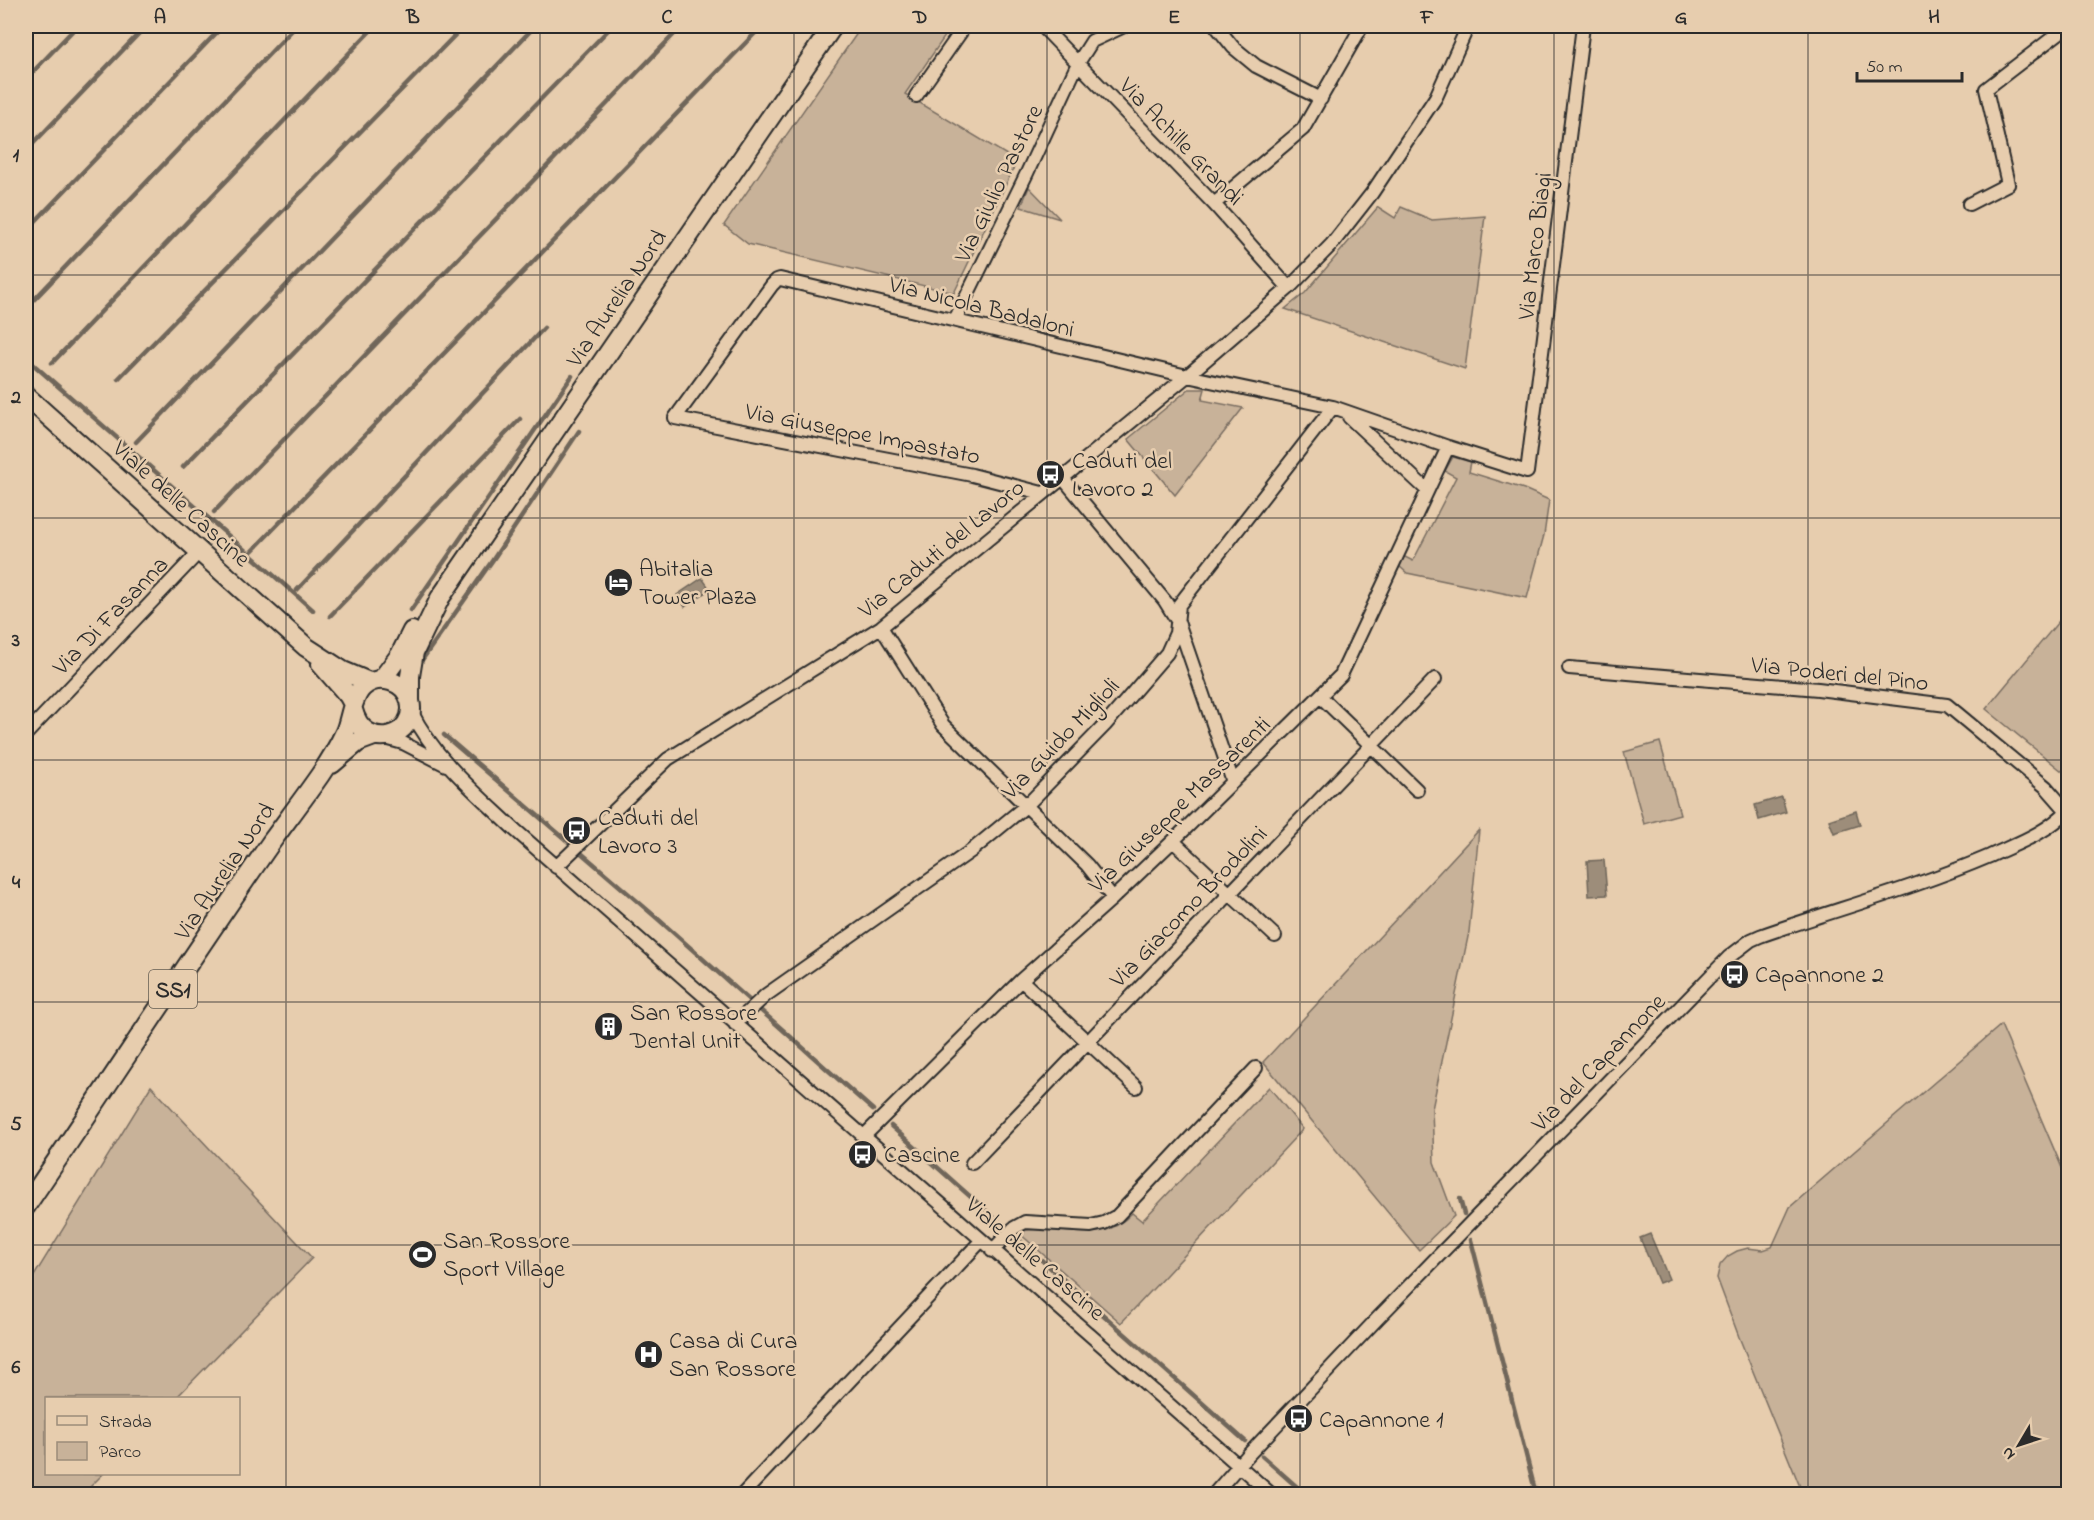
<svg xmlns="http://www.w3.org/2000/svg" width="2094" height="1520" viewBox="0 0 2094 1520" font-family="'Indie Flower',sans-serif">
<style>
.green{fill:#c8b299;stroke:#7a6e62;stroke-width:1.5}
.water{fill:#9d8d7a;stroke:#6f665a;stroke-width:1.5}
.lines{fill:none;stroke-linecap:round;stroke-linejoin:round}
.stream{stroke:#6f665a;stroke-width:4.5}
.minor-casing{stroke:#2b2b2b;stroke-width:16}
.primary-casing{stroke:#2b2b2b;stroke-width:22}
.minor{stroke:#e7cdae;stroke-width:12}
.primary{stroke:#e7cdae;stroke-width:18}
.grid{fill:none;stroke:#2b2b2b;stroke-width:1.5;stroke-opacity:0.55}
.labels{text-anchor:middle;stroke-width:5;stroke-linejoin:round;paint-order:stroke}
.shield{fill:#e7cdae;stroke:#635c52;stroke-width:1.5}
.shield-label{font-size:22px;font-weight:bold;fill:#2b2b2b}
.street-label{font-size:24px;fill:#2b2b2b;stroke:#e7cdae}
.poi-label{font-size:24px;fill:#2b2b2b;stroke:#e7cdae;text-anchor:start}
.neatline{fill:none;stroke:#2b2b2b;stroke-width:2}
.grid-label{font-size:20px;text-anchor:middle;font-weight:bold;fill:#2b2b2b}
</style>
<rect width="100%" height="100%" fill="#e7cdae"/>
<filter id="ink" filterUnits="userSpaceOnUse"><feTurbulence type="fractalNoise" baseFrequency=".0167" numOctaves="2"/><feDisplacementMap in="SourceGraphic" scale="12" xChannelSelector="R" yChannelSelector="G"/><feConvolveMatrix kernelMatrix="1 2 1 2 8 2 1 2 1" color-interpolation-filters="sRGB"/></filter>
<g filter="url(#ink)">
<!-- green -->
<path class="green" d="M862,26H952L905,94L1017,161L954,293L748,244L724,225Z
M1029,187L1060,219L1021,207Z
M1378,207L1395,218L1401,207L1432,220L1485,216L1465,369L1285,309L1305,293Z
M1189,389H1205L1202,400L1243,408L1175,495L1128,439Z
M1453,457L1471,462L1469,472L1524,489L1549,500L1544,535L1527,598L1407,573L1399,566L1403,556L1413,561L1456,477L1445,471Z
M2068,610V776L1986,709Z
M1660,742L1680,814L1644,824L1624,752Z
M1479,830L1469,932L1432,1109L1434,1162L1454,1216L1419,1250L1263,1062Z
M2001,1025L2068,1182V1494H1803L1739,1337L1717,1278L1720,1265L1728,1256L1737,1251L1748,1248L1763,1250L1772,1247L1790,1207Z
M151,1086L312,1258L176,1398H46V1474H103L83,1494H28L26,1492V1289Z
M1269,1087L1303,1129L1121,1323L1019,1233C1026,1229 1034,1229 1042,1230C1078,1230 1104,1243 1132,1213L1142,1221Z"/>
<!-- water -->
<path class="water" d="M702,578L710,589L685,607L677,595Z
M1782,797L1786,812L1759,820L1755,805Z
M1856,811L1860,825L1834,833L1829,820Z
M1604,860L1607,895L1589,896L1587,861Z
M1650,1234L1669,1279L1659,1283L1640,1238Z"/>
<g class="lines">
<!-- stream -->
<path class="stream" d="M26,79L77,26
M26,151L146,26
M26,231L223,26
M26,308L296,26
M26,358L313,610
M52,363L375,26
M118,379L464,26
M136,442L535,26
M183,467L612,26
M214,512L682,26
M252,551L762,26
M297,590L544,328
M411,610L572,376
M330,616L520,419
M422,660L492,561L579,431
M444,735L658,919L873,1110
M891,1126L1245,1441
M1460,1199L1464,1214
M1471,1240L1536,1494
M1262,1456L1305,1494"/>
<defs>
<path id="minor" d="M1042,26L1214,204L1289,288
M1216,26L1233,47L1256,66L1321,99
M916,96L965,26
M1214,204L1303,129L1362,26
M1969,204L2008,184L1986,89L2068,26
M955,320L1027,173L1078,63L1092,41L1124,26
M1349,417L1427,490
M1062,477L1165,601L1178,622L1233,782
M1042,493L972,475L675,418L772,285L777,280L780,279L1187,376L1333,407L1448,447L1527,472L1583,26
M881,627L943,725L1087,865L1113,898
M1569,668L1818,689L1947,705L2046,787L2067,811
M1320,696L1417,790
M411,711C435,759 476,793 514,829L1271,1494
M26,734L200,551
M382,737L403,743L446,765
M1173,841L1275,936
M556,867L668,759L881,627L1187,376L1289,288L1332,244L1372,193L1436,97L1468,26
M1021,980L1136,1087
M735,1024L766,995L971,851L1027,805L1105,725L1167,653L1176,633L1179,605L1333,407
M863,1137L1021,980L1113,898L1173,841L1341,675L1448,447
M972,1163L1435,679
M992,1251L1014,1228L1025,1222L1091,1226L1104,1223L1117,1216L1256,1068
M743,1494L981,1241
M1214,1494L1249,1454L1378,1318L1729,957L1751,940L1760,936C1837,909 1915,888 1990,856C2018,843 2047,833 2068,810"/>
<path id="primary" d="M26,396L306,647L343,671L369,682
M321,664L348,695L353,704
M382,679L400,655L412,631
M410,701V676L414,652L440,598L833,26
M332,764L358,742L374,736
M26,1206C108,1085 188,962 272,841C288,819 304,798 320,775C329,762 338,747 345,732C351,718 352,696 363,687C379,673 405,681 410,701C419,737 364,754 353,710"/>
</defs>
<!-- minor casing -->
<use href="#minor" class="minor-casing"/>
<!-- primary casing -->
<use href="#primary" class="primary-casing"/>
<!-- minor -->
<use href="#minor" class="minor"/>
<!-- primary -->
<use href="#primary" class="primary"/>
</g>
</g>
<!-- grid -->
<path class="grid" d="M286,26V1494M540,26V1494M794,26V1494M1047,26V1494M1300,26V1494M1554,26V1494M1808,26V1494M26,275H2068M26,518H2068M26,760H2068M26,1002H2068M26,1245H2068"/>
<!-- icons -->
<defs>
<symbol id="bus-disc" viewBox="-11 -11 22 22"><circle r="9.5" fill="#2b2b2b" stroke="#e7cdae"/><path d="M-5-6H5V4H4V6H2V4H-2V6H-4V4H-5ZM-3.5-4V0h7V-4ZM-3.5 1.2v1.5H-2V1.2ZM2 1.2v1.5H3.5V1.2Z" fill="#fff"/></symbol>
<symbol id="hotel-disc" viewBox="-11 -11 22 22"><circle r="9.5" fill="#2b2b2b" stroke="#e7cdae"/><path d="M-6-4.5h1.5V1H6V5H4.5V3h-9V5H-6ZM-4 0a1.8 1.8 0 1 1 3.6 0ZM.5 0V-2.5h3Q6-2.5 6 0Z" fill="#fff"/></symbol>
<symbol id="building-disc" viewBox="-11 -11 22 22"><circle r="9.5" fill="#2b2b2b" stroke="#e7cdae"/><path d="M-4-6H4V6H1V3H-1V6H-4ZM-2.5-4.3h1.7v1.8h-1.7ZM.8-4.3h1.7v1.8H.8ZM-2.5-1h1.7V.8h-1.7ZM.8-1h1.7V.8H.8Z" fill="#fff"/></symbol>
<symbol id="stadium-disc" viewBox="-11 -11 22 22"><circle r="9.5" fill="#2b2b2b" stroke="#e7cdae"/><path d="M0-5a6.5 5 0 1 0 0 10a6.5 5 0 1 0 0-10ZM-3.5-1.8h7v3.6h-7Z" fill="#fff"/></symbol>
<symbol id="hospital-disc" viewBox="-11 -11 22 22"><circle r="9.5" fill="#2b2b2b" stroke="#e7cdae"/><path d="M-5-5h3v3.5h4V-5h3V5h-3V1.5h-4V5h-3Z" fill="#fff"/></symbol>
</defs>
<g fill-rule="evenodd">
<use href="#bus-disc" x="1034" y="458" width="33" height="33"/>
<use href="#hotel-disc" x="602" y="566" width="33" height="33"/>
<use href="#bus-disc" x="560" y="814" width="33" height="33"/>
<use href="#bus-disc" x="1718" y="958" width="33" height="33"/>
<use href="#building-disc" x="592" y="1010" width="33" height="33"/>
<use href="#bus-disc" x="846" y="1138" width="33" height="33"/>
<use href="#stadium-disc" x="406" y="1238" width="33" height="33"/>
<use href="#hospital-disc" x="632" y="1338" width="33" height="33"/>
<use href="#bus-disc" x="1282" y="1402" width="33" height="33"/>
</g>
<g class="labels">
<!-- shield labels -->
<rect class="shield" x="149" y="970" width="48" height="38" rx="4.5"/>
<g class="shield-label">
<text x="173" y="997">SS1</text>
</g>
<!-- street labels -->
<g class="street-label">
<text transform="translate(1182 141) rotate(46)" y="8">Via Achille Grandi</text>
<text transform="translate(998 183) rotate(-64)" y="8">Via Giulio Pastore</text>
<text transform="translate(1534 246) rotate(-83)" y="8">Via Marco Biagi</text>
<text transform="translate(616 298) rotate(-56)" y="8">Via Aurelia Nord</text>
<text transform="translate(982 306) rotate(14)" y="8">Via Nicola Badaloni</text>
<text transform="translate(863 433) rotate(11)" y="8">Via Giuseppe Impastato</text>
<text transform="translate(182 503) rotate(42)" y="8">Viale delle Cascine</text>
<text transform="translate(941 548) rotate(-39)" y="8">Via Caduti del Lavoro</text>
<text transform="translate(110 615) rotate(-46)" y="8">Via Di Fasanna</text>
<text transform="translate(1840 673) rotate(6)" y="8">Via Poderi del Pino</text>
<text transform="translate(1060 738) rotate(-46)" y="8">Via Guido Miglioli</text>
<text transform="translate(1179 804) rotate(-44)" y="8">Via Giuseppe Massarenti</text>
<text transform="translate(224 871) rotate(-56)" y="8">Via Aurelia Nord</text>
<text transform="translate(1188 906) rotate(-46)" y="8">Via Giacomo Brodolini</text>
<text transform="translate(1598 1062) rotate(-46)" y="8">Via del Capannone</text>
<text transform="translate(1036 1258) rotate(41)" y="8">Viale delle Cascine</text>
</g>
<!-- poi labels -->
<g class="poi-label">
<text x="1072" y="468">Caduti del<tspan x="1072" dy="28">Lavoro 2</tspan></text>
<text x="639" y="576">Abitalia<tspan x="639" dy="28">Tower Plaza</tspan></text>
<text x="598" y="825">Caduti del<tspan x="598" dy="28">Lavoro 3</tspan></text>
<text x="1755" y="982">Capannone 2</text>
<text x="630" y="1020">San Rossore<tspan x="630" dy="28">Dental Unit</tspan></text>
<text x="884" y="1162">Cascine</text>
<text x="443" y="1248">San Rossore<tspan x="443" dy="28">Sport Village</tspan></text>
<text x="669" y="1348">Casa di Cura<tspan x="669" dy="28">San Rossore</tspan></text>
<text x="1319" y="1427">Capannone 1</text>
</g>
</g>
<!-- margin -->
<rect width="2094" height="1520" fill="none" stroke="#e7cdae" stroke-width="66"/>
<!-- legend -->
<rect x="45" y="1397" width="195" height="78" fill="#e7cdae" stroke="#9c8c7a" stroke-width="1.5"/>
<rect x="57" y="1416" width="30" height="9" fill="#e7cdae" stroke="#9c8c7a" stroke-width="1.5"/>
<text x="99" y="1427" font-size="18" fill="#2b2b2b">Strada</text>
<rect x="57" y="1442" width="30" height="18" fill="#c8b299" stroke="#9c8c7a" stroke-width="1.5"/>
<text x="99" y="1457" font-size="18" fill="#2b2b2b">Parco</text>
<!-- north arrow -->
<g transform="translate(2019 1445) rotate(231)" stroke="#e7cdae" stroke-width="4.5" paint-order="stroke">
<path d="M0-4.5L10 22L0 15L-10 22Z" fill="#2b2b2b"/>
<text y="-9" font-size="16" font-weight="bold" text-anchor="middle" fill="#2b2b2b">N</text>
</g>
<!-- scale -->
<path d="M1857 72v9h105v-9" fill="none" stroke="#2b2b2b" stroke-width="3"/>
<text x="1866" y="72" font-size="18" fill="#2b2b2b" stroke="#e7cdae" stroke-width="4.5" paint-order="stroke">50 m</text>
<rect x="33" y="33" width="2028" height="1454" class="neatline"/>
<g class="grid-label">
<text x="160" y="23">A</text>
<text x="413" y="23">B</text>
<text x="667" y="23">C</text>
<text x="920" y="23">D</text>
<text x="1174" y="23">E</text>
<text x="1427" y="23">F</text>
<text x="1681" y="23">G</text>
<text x="1934" y="23">H</text>
<text x="16" y="161">1</text>
<text x="16" y="403">2</text>
<text x="16" y="646">3</text>
<text x="16" y="888">4</text>
<text x="16" y="1130">5</text>
<text x="16" y="1373">6</text>
</g>
</svg>
